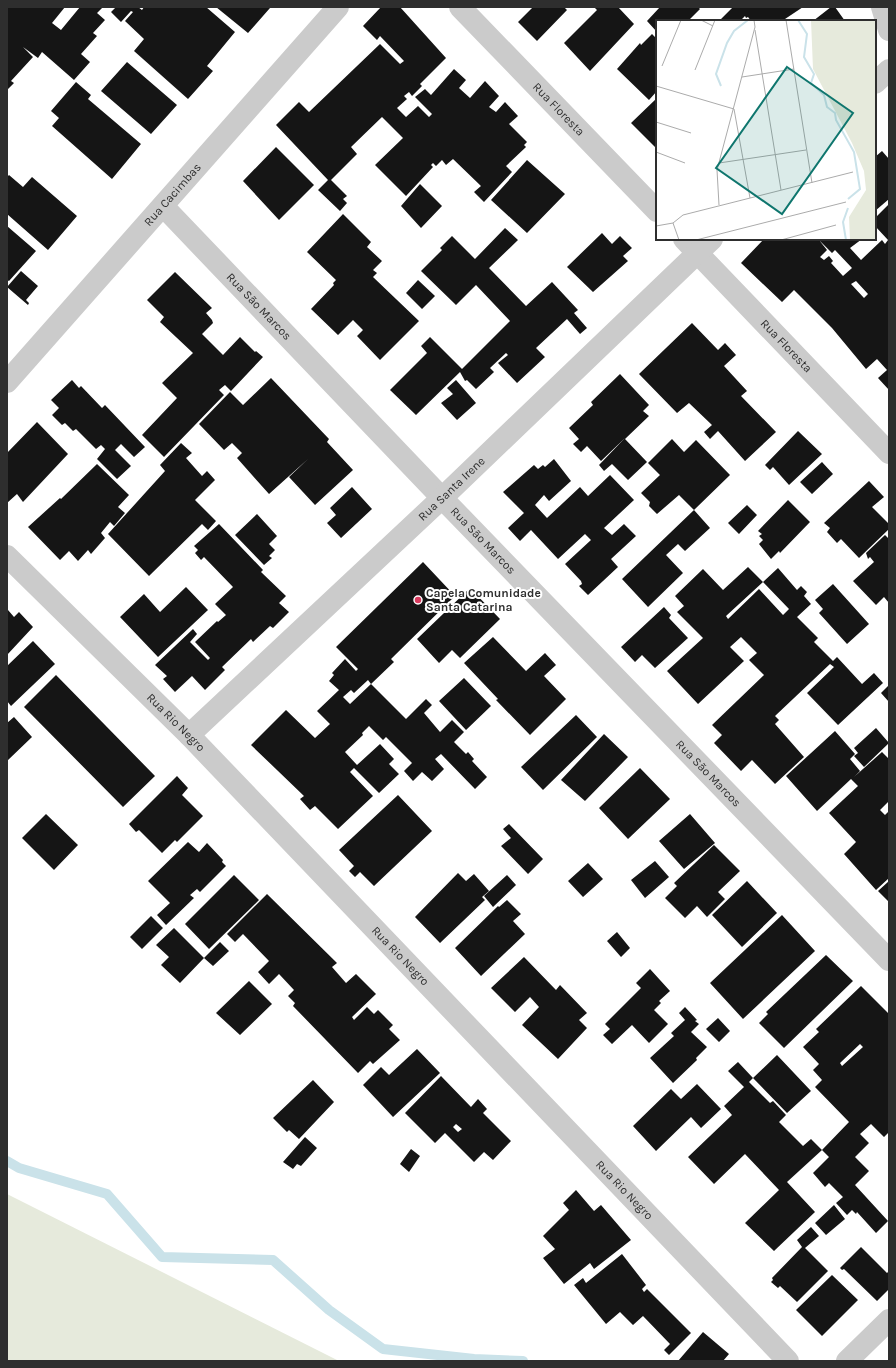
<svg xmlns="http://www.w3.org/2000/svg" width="896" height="1368" viewBox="0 0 896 1368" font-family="Karla,sans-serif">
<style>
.green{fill:#e6eadc}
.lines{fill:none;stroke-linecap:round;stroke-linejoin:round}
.stream{stroke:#cae2e9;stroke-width:10}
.building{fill:#151515;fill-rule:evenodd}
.minor{stroke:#cbcbcb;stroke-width:22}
.poi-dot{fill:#da3b5f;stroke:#fff;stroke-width:1.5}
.labels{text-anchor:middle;stroke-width:4;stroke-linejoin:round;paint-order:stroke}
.street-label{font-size:12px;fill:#2e2e2e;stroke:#fff}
.poi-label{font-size:12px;font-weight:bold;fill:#2e2e2e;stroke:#fff;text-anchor:start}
.inset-river{fill:none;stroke:#cae2e9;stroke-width:2}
.inset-road{fill:none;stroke:#ababab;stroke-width:1}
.view{fill:#0f766e;fill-opacity:0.15;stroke:#0f766e;stroke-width:2}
.inset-edge{fill:none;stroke:#2e2e2e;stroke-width:2}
</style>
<rect width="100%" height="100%" fill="#fff"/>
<!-- green -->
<path class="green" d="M7,1194L339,1361H7Z"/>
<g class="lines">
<!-- stream -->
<path class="stream" d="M7,1161L19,1168L107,1194L162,1257L273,1260L329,1310L383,1349L474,1359L523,1361"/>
</g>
<!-- building -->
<path class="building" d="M7,7H65L52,23L61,30L80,7H103L97,13L105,20L93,33L97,36L81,54L90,62L74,80L42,52L38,58L23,47L33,57L11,81L14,83L7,90Z
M116,7H138L142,10L144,7H206L235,32L207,66L213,71L188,99L134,51L144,39L125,21L133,12L131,11L121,22L111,12Z
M216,7H269L270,8L248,33Z
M381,7H400L446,58L420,84L422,86L412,96L409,92L404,96L407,99L397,108L406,117L418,106L429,117L432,114L415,97L425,89L431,95L454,69L466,80L459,88L470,98L485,81L499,96L489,107L496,112L505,102L518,116L509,124L527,142L524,145L526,147L506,166L512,172L484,202L474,192L481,186L453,159L446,165L442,160L436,166L433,163L431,165L433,167L406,196L375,165L403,138L382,117L351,147L357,154L331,180L347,196L343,199L347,203L340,211L318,190L328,180L276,125L299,102L309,112L380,44L400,64L404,61L380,36L377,40L363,26Z
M533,7H564L567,10L537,41L518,22Z
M594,7H618L634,24L590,71L564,43L597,10Z
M660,7H698L700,9L688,21H657V32L647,21Z
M733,7H803L782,21H751L748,17L746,18L745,16L740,21H719Z
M831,7H835L845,21H813Z
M652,34L657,39V91L649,100L617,69L640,43L641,45Z
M127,62L177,105L151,134L101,91Z
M76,82L91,95L88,99L141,144L112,179L52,126L59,118L51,111Z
M657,98V149L631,123Z
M276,147L314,185L279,220L243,181Z
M882,151L889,159V199L875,211V157Z
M527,160L565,194L527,233L491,200Z
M9,175L23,187L32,177L77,216L48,250L7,214V177Z
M420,184L442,206L421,228L401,206Z
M889,204V390L878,378L887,370L877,359L866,369L832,328L794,290L782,302L741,263L764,239H862L850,248L861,260L882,240L885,244L888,240L875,226V218ZM819,240L832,253L835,250L852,268L843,276L831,263L833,261L829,256L824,260L820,257L827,250ZM856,281L868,294L864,298L851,284Z
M343,214L371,242L367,247L382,261L373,270L377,273L373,277L419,321L380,360L357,336L363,330L353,320L338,335L311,309L334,285L333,283L336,280L307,252Z
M7,226L36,251L9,281L7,280Z
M505,228L518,240L489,268L526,306L552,282L578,310L574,313L587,328L580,334L567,319L536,348L545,357L517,383L498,363L508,355L506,353L490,368L494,372L476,389L467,380L465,381L460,372L416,415L390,390L427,353L421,346L430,337L462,369L510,321L476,285L456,305L421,271L442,250L440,248L452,236L475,259Z
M602,233L612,244L620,236L632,248L623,256L628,261L593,292L567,267Z
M21,271L38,286L26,300L29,303L28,305L7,287Z
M175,272L212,308L206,313L212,320L213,323L202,334L223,355L240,337L255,352L256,351L263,357L231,391L225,385L219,390L224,395L164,457L142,435L177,398L162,383L193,353L160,322L164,317L147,300Z
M418,280L435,296L422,309L406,293Z
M692,323L718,350L725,343L736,355L724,366L747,391L741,396L776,432L745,461L718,431L710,439L704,432L712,425L689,403L677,413L639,374Z
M620,374L649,405L643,411L649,416L625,439L647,462L628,480L612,464L604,471L599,465L625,438L601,461L587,446L581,452L573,444L579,439L569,428L593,405L591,402Z
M271,378L329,439L327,442L353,470L315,505L289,477L308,459L269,494L237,458L242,453L232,443L224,450L199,424L230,392L243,405Z
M72,380L79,388L81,386L102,408L105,405L145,447L134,457L121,444L115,450L131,466L117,479L97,459L105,449L101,445L96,449L76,429L73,431L65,423L62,425L52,415L59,408L51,400Z
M456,380L476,403L457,420L441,403L453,394L447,388Z
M37,422L68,454L23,502L17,494L7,503V453Z
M798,431L822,454L789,485L773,467L770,470L765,465Z
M672,439L684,452L696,440L730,475L694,510L679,495L657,514L649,506L650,502L641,493L660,475L648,463Z
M181,443L192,453L186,458L202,476L207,471L215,480L195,500L216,521L208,530L202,524L149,576L108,534L165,471L160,465Z
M554,459L571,481L549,501L544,495L535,505L547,518L580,487L588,496L610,475L634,500L604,528L612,535L624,524L636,536L611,559L618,567L588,595L579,586L582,584L581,581L565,564L591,540L585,534L558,559L531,530L520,541L508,528L524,513L503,492L534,465L538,469L543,465L545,467Z
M822,462L833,474L812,494L800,482Z
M97,464L129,495L118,507L125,513L114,526L110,522L101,533L105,538L91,554L88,550L78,561L69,551L60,560L28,527L60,498L61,499Z
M869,481L884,497L872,507L889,524V529L859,558L841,539L837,543L827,532L830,528L824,523Z
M352,487L372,509L341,538L327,523L336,515L330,508Z
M788,500L810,522L780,553L779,551L771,559L759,544L763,540L759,536L762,534L758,531Z
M747,505L757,515L739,534L728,523Z
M694,510L710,528L685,551L678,544L666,555L683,573L648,607L622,579Z
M257,514L277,536L269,544L275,550L269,556L272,558L264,565L235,535Z
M219,524L263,570L261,572L286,596L279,603L289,612L273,628L270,626L253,642L251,639L222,667L225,670L205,690L192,676L175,692L163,679L167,676L155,665L193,629L197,634L190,642L208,660L210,658L195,642L217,621L218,622L226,615L215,604L233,587L204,557L201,560L195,553L198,550L194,546Z
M885,535L889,539V603L884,597L876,605L853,581L874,562L870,557L868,559L866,553Z
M423,562L455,596L391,659L394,662L371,684L368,680L354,693L351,690L343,697L350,704L371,684L406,719L426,699L432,705L424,713L440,732L452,720L464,732L454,742L466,754L468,752L474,759L472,761L487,777L475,789L441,754L435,759L444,769L432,781L422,772L413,781L404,771L412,763L386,737L383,740L369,726L362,733L363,735L345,752L357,765L380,744L394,759L389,764L399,774L379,793L354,768L350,772L373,796L338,829L315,806L310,810L300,799L304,796L251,745L286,710L315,738L330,724L317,711L339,690L329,681L334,675L332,673L345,659L356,671L358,669L336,647Z
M748,567L763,582L726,616L728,619L759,589L783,615L789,609L763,582L778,568L797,590L801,586L807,592L804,596L811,604L797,617L818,638L814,642L833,661L837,657L862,684L874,673L883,683L838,725L807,693L834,667L830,664L775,716L779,720L775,724L804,757L775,784L752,760L741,771L714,743L722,735L712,725L764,675L749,660L757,653L741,637L730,647L744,661L698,704L667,671L703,638L677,612L684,606L675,596L703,569L723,590Z
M833,584L869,624L847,644L819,613L823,609L815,600Z
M186,587L208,610L158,657L120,617L144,594L160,612Z
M470,588L500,619L460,658L452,650L439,663L417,639Z
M664,607L671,615L669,618L688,638L655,668L642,655L635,662L621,647Z
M8,610L14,617L19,612L33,627L7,655Z
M493,637L526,671L545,653L556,665L544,676L566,699L530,735L496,700L498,699L464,663Z
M33,641L55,664L11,706L7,701V666Z
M56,675L155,776L123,807L24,707Z
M464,678L491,706L466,730L439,701Z
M889,685V702L881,693Z
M576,715L597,737L543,790L521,767Z
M14,717L32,737L7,761V723Z
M876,728L889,743L864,767L854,756L858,753L854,748Z
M835,731L855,754L850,759L860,771L854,777L882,752L889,759V801L880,810L885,815L889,811V878L876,890L844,854L856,842L829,813L858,786L851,779L817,811L786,776Z
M604,734L628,757L585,801L561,780Z
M640,768L670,799L628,839L599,808Z
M177,776L188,788L182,795L203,816L177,842L175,840L162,853L139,830L136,832L129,824Z
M398,795L432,831L374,886L360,872L355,877L349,871L354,866L339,850Z
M46,814L78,845L54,870L22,838Z
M690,814L715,843L684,869L659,841Z
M509,824L543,859L528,874L501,846L511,838L503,829Z
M188,842L199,852L207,843L223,860L222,862L226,866L200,892L197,889L190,895L194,898L166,925L157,915L170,903L148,881Z
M714,845L740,871L718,892L725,899L707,917L697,906L685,918L665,898L677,886L674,883Z
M655,861L669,877L645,898L631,880Z
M588,863L603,879L583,897L568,881Z
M458,873L466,881L474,874L489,891L482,897L485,900L440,943L415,917Z
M234,875L259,900L209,949L185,924Z
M507,875L516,885L493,907L484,896Z
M747,881L777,913L742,947L712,915Z
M889,881V902L878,891Z
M267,894L337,963L332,967L346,983L356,974L376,994L352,1017L354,1020L367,1007L374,1014L378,1010L393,1025L389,1029L400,1040L373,1064L370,1061L358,1073L293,1006L295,1003L288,996L294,990L279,974L269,984L258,972L269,961L243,934L235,942L227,934Z
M507,900L521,914L513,921L525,934L481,976L455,948L498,906L499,907Z
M782,915L815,951L743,1019L710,983Z
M151,916L163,928L142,949L130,937Z
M174,928L204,958L180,983L161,965L169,957L156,945Z
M617,932L630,948L621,957L607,941Z
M220,942L229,951L213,966L204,958Z
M826,955L853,981L784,1048L759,1023L768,1014L766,1012Z
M524,957L556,990L560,985L587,1013L579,1020L587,1028L558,1059L522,1025L539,1007L530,997L515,1012L491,988Z
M650,969L670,991L659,1001L661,1003L654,1010L668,1024L649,1043L632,1025L612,1044L603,1035L610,1029L605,1024L641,988L636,983Z
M249,981L272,1004L240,1035L216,1013Z
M861,986L889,1014V1132L884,1137L871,1124L860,1134L869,1143L855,1157L869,1171L855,1185L888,1221L876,1233L857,1212L856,1214L852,1210L847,1215L836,1203L843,1197L829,1183L825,1187L813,1173L829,1157L822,1150L849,1122L815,1087L822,1080L813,1070L819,1064L803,1047L819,1032L816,1029ZM860,1044L863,1047L842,1066L840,1063Z
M685,1007L697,1020L695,1021L699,1024L691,1032L707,1047L696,1058L697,1060L673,1083L650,1058L674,1036L671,1033L685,1020L679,1013Z
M718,1018L730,1031L719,1042L706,1029Z
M417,1049L440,1073L393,1117L363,1085L381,1067L389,1075Z
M777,1055L811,1091L787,1113L753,1078L749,1082L770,1103L773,1101L786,1115L779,1122L803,1146L811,1139L822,1150L787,1182L815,1212L774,1251L745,1223L779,1190L745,1154L714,1184L688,1157L732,1115L724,1106L744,1087L728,1071L738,1062L753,1078Z
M441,1076L471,1107L478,1099L487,1109L483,1113L511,1141L493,1160L484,1152L474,1162L445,1133L435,1143L405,1113ZM456,1124L462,1129L458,1132L453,1127Z
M313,1080L334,1102L299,1139L289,1130L287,1132L273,1118Z
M697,1084L721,1109L701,1128L691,1117L656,1151L633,1126L671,1089L681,1099Z
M305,1137L317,1148L301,1166L297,1164L293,1169L283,1162Z
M411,1149L420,1156L409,1172L400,1164Z
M576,1190L594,1211L601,1205L631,1240L594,1269L590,1263L564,1284L543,1258L555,1249L543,1236L569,1210L563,1203Z
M834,1205L845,1219L826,1235L815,1223Z
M811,1227L819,1236L805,1248L828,1271L797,1302L780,1286L778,1288L771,1282L773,1280L772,1278L802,1247L797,1240Z
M861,1247L887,1273L889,1271V1289L877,1301L844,1269L842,1270L840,1268Z
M622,1254L646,1285L642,1289L644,1292L647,1289L691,1333L669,1355L664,1350L670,1344L643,1316L633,1325L620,1312L606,1324L574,1285L583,1278L586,1283Z
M832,1275L858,1300L822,1336L796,1310Z
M703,1332L729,1354L723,1361H678Z"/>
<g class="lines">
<!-- minor -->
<g class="minor">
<path id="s1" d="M460,7L657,211"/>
<path d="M882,7L889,30"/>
<path d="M875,83L889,70"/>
<path id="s2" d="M163,206L442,498L889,960"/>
<path id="s3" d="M684,239L889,453"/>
<path id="s4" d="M7,382L338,7"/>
<path id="s5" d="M7,556L189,735L788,1361"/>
<path id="s6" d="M189,735L442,498L712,239"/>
<path d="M847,1361L889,1320"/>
</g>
</g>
<!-- markers -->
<circle class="poi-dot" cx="418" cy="600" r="4"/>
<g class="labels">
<!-- street labels -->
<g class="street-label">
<text dy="4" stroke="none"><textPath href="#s1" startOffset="142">Rua Floresta</textPath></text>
<text dy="4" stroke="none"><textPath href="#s4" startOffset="250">Rua Cacimbas</textPath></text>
<text dy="4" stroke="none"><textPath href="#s2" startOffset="139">Rua São Marcos</textPath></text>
<text dy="4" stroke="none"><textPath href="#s3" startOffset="148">Rua Floresta</textPath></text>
<text dy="4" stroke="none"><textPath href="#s6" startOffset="360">Rua Santa Irene</textPath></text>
<text dy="4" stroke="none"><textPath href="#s2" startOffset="463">Rua São Marcos</textPath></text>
<text dy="4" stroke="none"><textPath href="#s5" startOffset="237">Rua Rio Negro</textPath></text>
<text dy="4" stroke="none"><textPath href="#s2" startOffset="787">Rua São Marcos</textPath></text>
<text dy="4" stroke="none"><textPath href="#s5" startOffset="561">Rua Rio Negro</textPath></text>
<text dy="4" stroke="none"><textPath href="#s5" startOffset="885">Rua Rio Negro</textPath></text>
</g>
<!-- poi labels -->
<g class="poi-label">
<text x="426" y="597">Capela Comunidade<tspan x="426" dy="14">Santa Catarina</tspan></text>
</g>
</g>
<!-- overview -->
<g transform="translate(656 20)">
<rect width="220" height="220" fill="#fff"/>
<path d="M155,0H220V220H194L193,197L210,170L208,151L196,123L157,49Z" fill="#e6eadc"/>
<path class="inset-river" d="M142,0L151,14L148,37L158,54L155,63L168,75L171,87L179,93L180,100L198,132L204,169L192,179M65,66L60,54L71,23L78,11L92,0M190,220L187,202L192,188"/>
<path class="inset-road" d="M45,0L57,6M130,0L156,163M99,10L125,170M6,46L25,0M39,50L59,0M86,57L138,49M0,66L78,89L94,178M0,102L35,113M0,132L29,143M63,143L150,130M63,185L61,150L99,7L98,0M17,203L23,220M0,206L17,203L27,195L197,152M40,220L190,182M125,220L180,205"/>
<path class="view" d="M131,47L197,93L126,194L60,148Z"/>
<rect width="220" height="220" class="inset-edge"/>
</g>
<!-- border -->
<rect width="896" height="1368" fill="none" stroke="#2e2e2e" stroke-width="16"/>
</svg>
